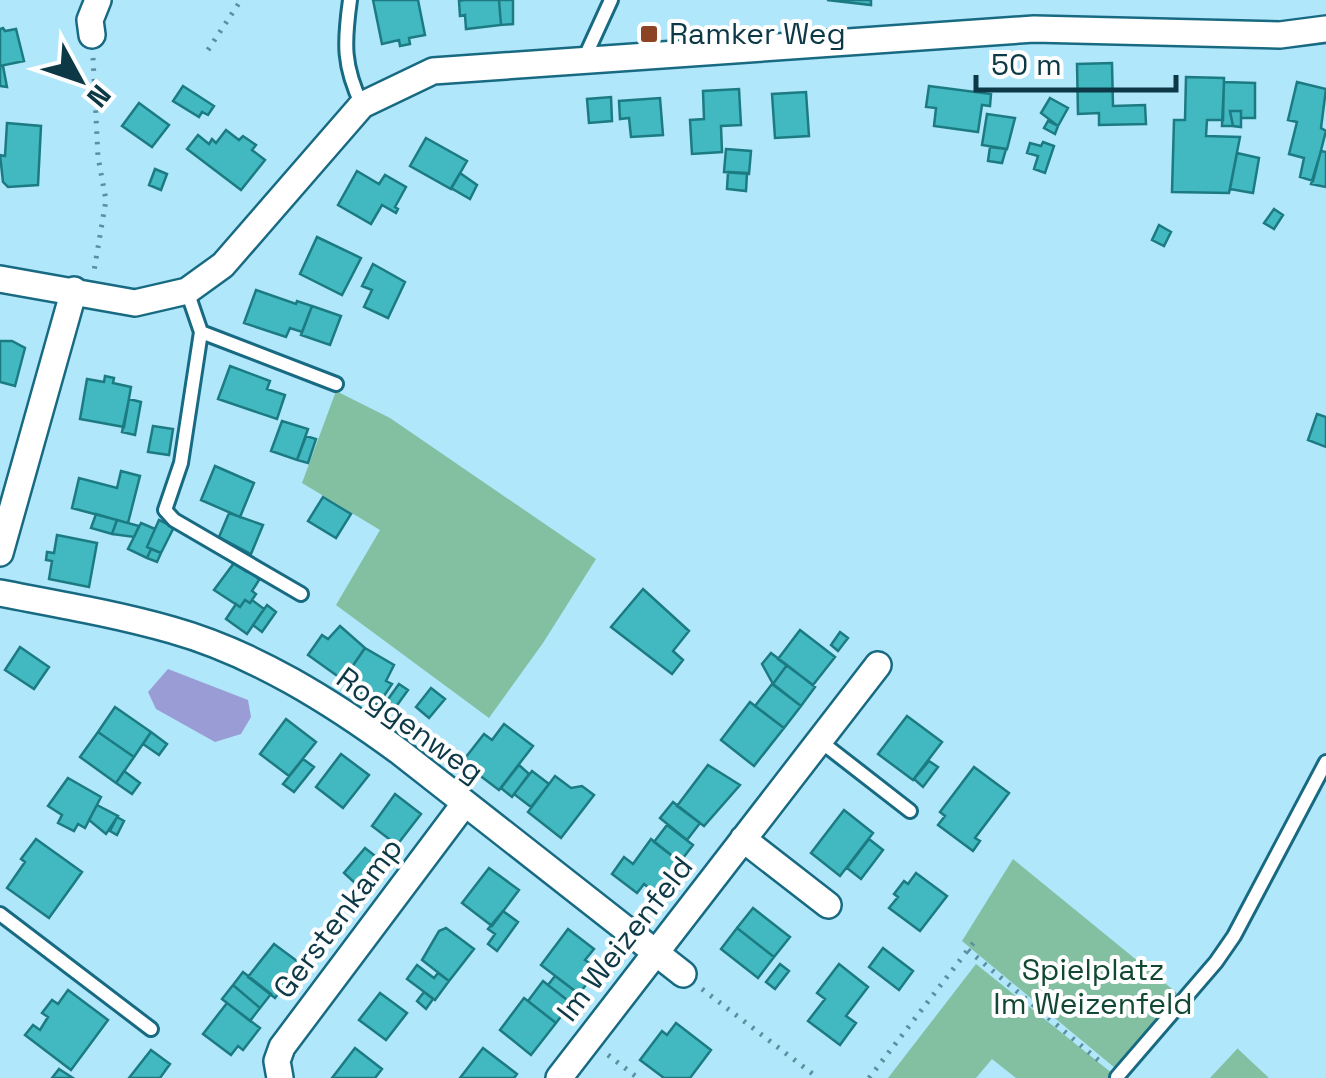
<svg xmlns="http://www.w3.org/2000/svg" width="1326" height="1078" viewBox="0 0 1326 1078" font-family="'Space Grotesk',sans-serif">
<style>
.green{fill:#83bfa1}
.water{fill:#9a9cd6}
.building{fill:#42b8c1;stroke:#1c7b82;stroke-width:2.5}
.lines{fill:none;stroke-linecap:round;stroke-linejoin:round}
.lane-casing{stroke:#186a82;stroke-width:18}
.street-casing{stroke:#186a82;stroke-width:30}
.path{stroke:#5d8e9f;stroke-width:5;stroke-dasharray:2.5 8;stroke-linecap:butt}
.lane{stroke:#fff;stroke-width:12}
.street{stroke:#fff;stroke-width:25}
.poi-dot{fill:#8c4425;stroke:#fefefe;stroke-width:4}
.labels{text-anchor:middle;stroke-width:8;stroke-linejoin:round;paint-order:stroke}
.poi-label{font-size:30px;fill:#0d3947;stroke:#fefefe;text-anchor:start}
.street-label{font-size:30px;fill:#0d3947;stroke:#fefefe}
.park-label{font-size:30px;fill:#124833;stroke:#fefefe}
</style>
<rect width="100%" height="100%" fill="#b0e7fb"/>
<!-- green -->
<path class="green" d="M336,391L390,418L596,559L543,643L489,718L336,605L380,530L302,483Z
M1013,859L1177,993L1115,1068L962,941Z
M976,964L1113,1074L1109,1078H1016L992,1059L976,1078H888Z
M1238,1048V1049L1269,1078H1210Z"/>
<!-- water -->
<path class="water" d="M168,669L248,700L251,717L241,734L215,742L156,709L148,692Z"/>
<!-- building -->
<path class="building" d="M373,0H418L425,35L409,38L410,44L400,46L399,40L382,44Z
M464,0H499L501,25L466,29L465,15L460,16L459,1Z
M499,0H513V24L501,25Z
M827,0H871V5Z
M3,28L5,31L16,29L24,61L0,66V29Z
M1112,63L1113,106L1145,105L1146,124L1099,125V113L1078,114L1077,64Z
M0,66H3L7,87L0,86Z
M1186,77L1224,78L1223,120H1207L1206,136L1240,137L1229,193L1172,192L1174,120H1185Z
M1224,82L1255,83V118H1241V111H1230L1233,126H1222Z
M1297,82L1326,89L1321,128L1326,131L1313,181L1300,177L1304,158L1289,154L1297,122L1288,120Z
M183,86L214,106L208,115L202,112L199,117L173,101Z
M929,86L991,94L990,106L982,105L978,132L934,126L936,108L926,107Z
M739,89L741,125L721,126L722,152L692,154L690,120L704,119L703,91Z
M806,92L809,136L775,138L772,94Z
M611,97L612,121L589,123L587,99Z
M660,98L663,135L631,137L629,118L620,119L619,101Z
M1050,98L1068,108L1058,126L1041,113Z
M139,103L169,125L152,147L122,126Z
M1230,111H1241V127L1233,126Z
M987,114L1015,118L1007,149L982,145Z
M1048,121L1058,126L1055,134L1044,128Z
M7,123L41,126L38,185L8,187L3,182L0,155L5,156Z
M226,130L239,140L243,136L256,145L252,150L265,160L241,190L187,149L198,135L209,144L212,139L216,143Z
M426,138L467,161L451,189L410,166Z
M1043,142L1054,146L1045,173L1034,169L1038,156L1027,153L1030,143L1041,146Z
M990,147L1006,149L1002,163L988,161Z
M726,149L751,151L749,174L724,172Z
M1321,151L1326,152V187L1311,184Z
M1237,153L1259,158L1253,193L1230,189Z
M155,169L167,174L161,190L149,185Z
M357,171L379,184L385,175L406,187L395,207L398,209L396,213L382,205L371,224L338,205Z
M728,172L747,173L746,191L727,189Z
M460,173L477,185L470,199L451,188Z
M1274,209L1283,215L1274,229L1264,223Z
M1159,225L1171,232L1164,246L1152,240Z
M317,237L361,258L342,295L300,274Z
M373,264L405,282L388,318L364,307L372,290L362,286Z
M256,290L296,304L297,301L312,306L302,332L290,328L286,337L244,323Z
M312,306L341,316L330,345L301,335Z
M0,341H12L25,348L15,386L0,382Z
M230,366L270,381L267,389L285,395L277,419L218,399Z
M105,376L114,378L113,383L131,387L124,427L80,419L87,379L104,382Z
M129,399L141,402L135,435L122,432Z
M1317,414L1326,417V447L1308,440Z
M282,421L308,429L297,460L271,451Z
M153,426L173,429L169,455L148,452Z
M306,436L316,439L308,463L297,460Z
M215,466L254,483L240,517L201,500Z
M121,471L140,476L128,523L72,508L79,478L117,488Z
M323,497L351,514L336,538L308,521Z
M229,513L263,525L251,554L219,537Z
M96,514L117,520L112,534L91,528Z
M117,520L139,526L134,537L112,534Z
M159,520L174,527L161,553L147,547Z
M141,523L155,529L147,547L151,549L147,558L128,549Z
M57,535L97,543L89,587L49,579L52,561L46,560L47,552L54,553Z
M151,549L161,553L157,562L147,558Z
M234,563L247,572L252,571L259,580L252,591L256,594L250,603L245,600L240,607L214,590Z
M643,589L689,631L673,651L683,660L672,674L611,627Z
M245,600L250,603L252,600L264,609L247,634L226,619L236,604L240,607Z
M267,605L276,612L262,632L253,625Z
M340,626L365,648L343,680L308,655L322,635L328,639Z
M800,630L835,657L813,685L778,659Z
M840,632L848,638L838,651L831,645Z
M20,647L49,667L34,689L5,670Z
M365,648L394,665L386,681L392,684L378,705L343,680Z
M771,653L787,665L773,684L762,664Z
M787,665L815,687L801,706L773,684Z
M399,684L408,690L395,708L386,702Z
M772,684L801,706L784,728L755,706Z
M431,688L445,699L429,718L416,707Z
M750,702L784,728L754,766L721,740Z
M115,707L151,732L134,757L98,732Z
M907,716L942,742L913,780L878,754Z
M286,719L316,742L289,776L260,754Z
M504,724L533,746L499,790L462,762L484,734L492,740Z
M98,732L134,757L116,783L80,757Z
M151,732L167,744L159,755L143,744Z
M341,754L369,775L343,808L316,787Z
M303,759L314,767L294,792L283,784Z
M929,761L938,767L923,787L914,779Z
M519,765L529,774L512,797L501,788Z
M708,765L740,785L704,826L677,806Z
M974,767L1009,793L975,838L980,841L973,851L938,825L945,816L940,812Z
M124,771L140,783L132,794L116,783Z
M532,771L549,784L531,807L514,794Z
M555,776L571,788L582,786L594,795L561,838L528,812Z
M68,778L101,797L85,828L78,824L74,831L58,823L62,815L48,806Z
M395,794L421,814L397,845L372,826Z
M673,802L700,823L687,840L660,818Z
M97,805L118,816L106,834L89,820Z
M844,810L873,833L840,876L811,853Z
M117,817L124,821L117,835L110,831Z
M667,825L693,845L680,862L654,842Z
M36,839L82,872L49,918L7,888L25,862L21,859Z
M651,839L680,862L655,893L644,884L637,893L612,874L624,857L633,864Z
M869,839L883,850L861,879L847,868Z
M365,848L384,863L369,882L363,877L356,884L344,873Z
M489,868L519,890L492,926L462,903Z
M916,873L947,896L920,931L889,908L898,897L894,894L904,881L908,884Z
M753,908L790,937L774,957L737,928Z
M503,911L518,922L497,951L488,944L495,934L488,929Z
M446,928L474,949L449,981L422,960L439,931Z
M737,928L774,957L758,978L721,949Z
M568,929L594,949L585,960L598,969L579,994L541,965Z
M274,944L301,964L275,998L248,977Z
M883,948L913,971L899,990L869,967Z
M780,964L789,971L775,989L766,982Z
M839,964L868,987L846,1016L856,1023L840,1045L808,1021L825,999L817,993Z
M417,965L434,978L438,973L449,981L435,1000L407,979Z
M243,972L271,994L260,1008L233,985Z
M555,976L579,994L571,1003L548,985Z
M543,981L571,1003L556,1023L528,1001Z
M233,985L260,1008L250,1021L222,999Z
M68,990L108,1020L71,1070L25,1035L33,1025L40,1030L48,1017L42,1013L52,1000L58,1004Z
M424,992L433,999L426,1009L417,1001Z
M380,993L407,1013L386,1040L359,1020Z
M524,998L556,1023L531,1055L500,1030Z
M227,1003L260,1028L243,1050L238,1046L231,1055L203,1034Z
M676,1023L711,1050L690,1078H664L640,1060L662,1031L667,1035Z
M355,1048L382,1069L375,1078H332Z
M483,1048L517,1074L514,1078H460Z
M151,1050L170,1064L160,1078H129Z
M59,1069L73,1078H52Z"/>
<g class="lines">
<defs>
<path id="lane" d="M350,0C344,43 343,66 362,105
M584,59L611,0
M187,291L201,332L181,463L165,510L174,520L301,594
M201,332L336,384
M820,741L910,811
M0,914L151,1029
M1117,1077L1216,962L1234,936L1326,762"/>
<path id="street" d="M92,35L90,20L98,0
M0,279L135,303L187,291L223,265L362,105L433,71L1034,29L1280,35L1326,29
M0,553L74,290
M0,593C57,604 116,614 172,630C254,653 332,702 400,752L683,974
M743,839L828,905
M280,1078L277,1061L282,1047L465,803
M559,1078L878,665"/>
</defs>
<!-- lane casing -->
<use href="#lane" class="lane-casing"/>
<!-- street casing -->
<use href="#street" class="street-casing"/>
<!-- path -->
<path class="path" d="M208,50L241,0
M93,58L98,157L106,200L94,271
M968,950L1103,1064
M702,989L818,1078
M608,1055L638,1078
M869,1078L974,942"/>
<!-- lane -->
<use href="#lane" class="lane"/>
<!-- street -->
<use href="#street" class="street"/>
</g>
<!-- markers -->
<rect class="poi-dot" x="639" y="24" width="20" height="20" rx="5"/>
<g class="labels">
<!-- poi labels -->
<g class="poi-label">
<text x="669" y="44">Ramker Weg</text>
</g>
<!-- street labels -->
<g class="street-label">
<text transform="translate(410 725) rotate(36)" y="10">Roggenweg</text>
<text transform="translate(338 918) rotate(-53)" y="10">Gerstenkamp</text>
<text transform="translate(625 939) rotate(-52)" y="10">Im Weizenfeld</text>
</g>
<!-- park labels -->
<g class="park-label">
<text x="1093" y="980">Spielplatz<tspan x="1093" dy="34">Im Weizenfeld</tspan></text>
</g>
</g>
<!-- north arrow -->
<g transform="translate(80 80) rotate(130)" stroke="#fefefe" stroke-width="8" paint-order="stroke">
<path d="M0-8L18 38L0 25L-18 38Z" fill="#0d3947"/>
<text y="-15" font-size="28" font-weight="bold" text-anchor="middle" fill="#0d3947">N</text>
</g>
<!-- scale -->
<path d="M976 75v15h200v-15" fill="none" stroke="#0d3947" stroke-width="5"/>
<text x="991" y="75" font-size="30" fill="#0d3947" stroke="#fefefe" stroke-width="8" paint-order="stroke">50 m</text>
</svg>
